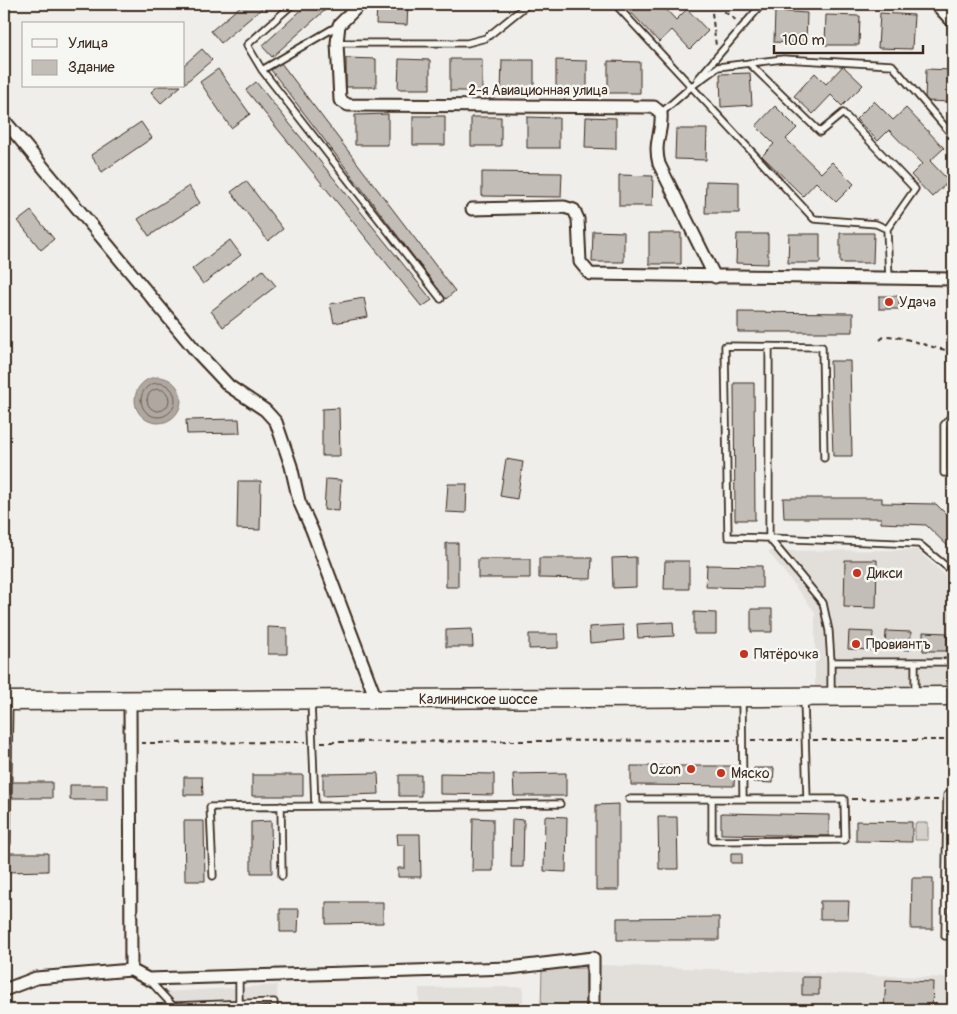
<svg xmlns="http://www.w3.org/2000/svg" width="957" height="1014" viewBox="0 0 957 1014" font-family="Pangolin,sans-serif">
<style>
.built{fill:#e2dfdb}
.green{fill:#d4d1cc;stroke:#887e75}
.water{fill:#afa8a1;stroke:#81766d}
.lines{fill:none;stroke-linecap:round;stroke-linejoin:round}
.shore{stroke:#695c52;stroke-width:1}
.building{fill:#c2bdb7;stroke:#3b2a1e}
.service-casing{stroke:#3b2a1e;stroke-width:9}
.minor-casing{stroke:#3b2a1e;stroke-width:15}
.primary-casing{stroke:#3b2a1e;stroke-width:21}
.path{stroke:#3b2a1e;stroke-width:2;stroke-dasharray:5 4;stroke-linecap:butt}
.service{stroke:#f6f6f2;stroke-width:5.5}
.minor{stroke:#f6f6f2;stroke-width:11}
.primary{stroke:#f6f6f2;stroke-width:18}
.poi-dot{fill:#c8321e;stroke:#f6f6f2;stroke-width:2}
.labels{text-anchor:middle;stroke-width:5;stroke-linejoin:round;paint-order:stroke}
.street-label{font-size:14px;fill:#3b2a1e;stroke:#f6f6f2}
.poi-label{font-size:14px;fill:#3b2a1e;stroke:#f6f6f2;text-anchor:start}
</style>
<rect width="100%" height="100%" fill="#efeeea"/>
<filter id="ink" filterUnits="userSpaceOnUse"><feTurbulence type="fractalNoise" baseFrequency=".02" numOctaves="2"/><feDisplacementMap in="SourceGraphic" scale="10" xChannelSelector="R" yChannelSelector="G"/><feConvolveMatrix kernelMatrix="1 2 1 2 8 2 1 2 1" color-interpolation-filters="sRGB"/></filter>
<g filter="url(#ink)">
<!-- built -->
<path class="built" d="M917,550L953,582V687L815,686V612L768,551Z
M600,965L953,978V1010H601Z
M277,985L278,1010H4V1005L165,1009L164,992Z
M523,987V1010H283V1002H419V988Z"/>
<!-- green -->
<path class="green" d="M915,823H928V840H915Z
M586,968V1010H541L542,969Z"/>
<!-- water -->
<path class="water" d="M135 400a23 23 0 1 1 46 0a23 23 0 1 1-46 0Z"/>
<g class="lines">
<!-- shore -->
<path class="shore" d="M141 400a17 17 0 1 1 34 0a17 17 0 1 1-34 0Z
M147 400a11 11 0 1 1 22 0a11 11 0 1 1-22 0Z"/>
</g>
<!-- building -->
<path class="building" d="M243,4H267L221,43L211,31Z
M308,4H332L272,57L262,46Z
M377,4H408L407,25L376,24Z
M490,4H503L496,10Z
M623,4H661L676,20L687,9L708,31L690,49L672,30L659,42Z
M775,11L807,13L806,44L774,42Z
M880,13L914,15L912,49L878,48Z
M826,15L860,16L859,45H825Z
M202,49L212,60L184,84V65Z
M346,58L376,59V87H346Z
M399,59L430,60V89H398Z
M450,59H482V91H450Z
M502,60H534V92H501Z
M556,60L587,61V91H556Z
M608,61L640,62V93H608Z
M281,63L455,291L446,299L271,70Z
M843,66L863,85L842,106L831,95L813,114L794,96L815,73L826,84Z
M218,69L250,114L231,128L200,82Z
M926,69L953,70V102L925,101Z
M750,73L752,105L721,107L720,74Z
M256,82L432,300L422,307L246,90Z
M158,86H181L161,103L151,92Z
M874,101L893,120L906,108L944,148L930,161L949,181L932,197L911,175L922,164L889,130L878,141L856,119Z
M775,106L797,128L786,139L821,173L832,162L854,184L836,202L816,182L803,196L762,156L774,144L756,126Z
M388,114V145H355V115Z
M413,116H445V145H413Z
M471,117H501V146H471Z
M527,117L559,118V148H527Z
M586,117L616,118V149L585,148Z
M141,122L152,138L102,172L91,155Z
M676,129H707L706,160L675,159Z
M482,172L562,173L561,197L482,196Z
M619,175L653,176L652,206H619Z
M246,181L283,229L268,241L231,192Z
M706,181L739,182V213H705Z
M189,186L200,203L149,236L138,219Z
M31,211L54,239L41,250L18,221Z
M593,231L624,232V262H592Z
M649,233H681V264H649Z
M840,233H874L873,263H840Z
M737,234H768V264L736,263Z
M789,234H820V263H788Z
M230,240L241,255L203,284L192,269Z
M263,270L276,286L223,327L211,311Z
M879,296H899V309H879Z
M364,298L368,317L334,323L330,304Z
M738,312L853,313V332H738Z
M830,361H850L852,456H833Z
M734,383H754L755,520H735Z
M339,408L340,456H322V409Z
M239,419L240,433L187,434L186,420Z
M506,459L523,462L517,499L500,496Z
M326,479L341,480L339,511L324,510Z
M238,481H261L260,530L237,529Z
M448,484H467L466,513L446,512Z
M783,498H882V503L936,504L953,521V551L926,525L881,523V518H784Z
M446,543H458V587H446Z
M636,557V587L613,588L612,558Z
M539,558H592L591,579L539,578Z
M478,559H530V578H478Z
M845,560H877L876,608L844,607Z
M665,561H689V589H664Z
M707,565L762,566V588L706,587Z
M751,609H772V632H751Z
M694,612L716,613V634H694Z
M673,622L674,636L638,638L637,624Z
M623,625L624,640L590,643L589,627Z
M268,627L287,628V654H268Z
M472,629L473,647H446V630Z
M849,631L873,632L872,650L848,649Z
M886,631L911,632L910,650L885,649Z
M923,632L947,633V651H923Z
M529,634H558V648L529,649Z
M631,766H735L734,786L631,785Z
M754,768H774L773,783L753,782Z
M378,773L379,794L323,796V774Z
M440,773L494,774V795L440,794Z
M566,773V796H514L513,774Z
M252,775H303V796H252Z
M399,775H421V796H399Z
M184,777H202L203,795H184Z
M12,782H52V798H12Z
M70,785H107V800H70Z
M619,804V890H596V805Z
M721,813L829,815V836L721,834Z
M545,816L567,817L566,872L544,871Z
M658,817H677L678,869H659Z
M473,818L493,819V871H472Z
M512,819L524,820L523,867H511Z
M184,821H204L205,881H185Z
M271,821L272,873H251V822Z
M856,821L912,822V842L856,841Z
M397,834H420L421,877H398V868H405V845H398Z
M4,853H48V871L5,872Z
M731,853H742V863H731Z
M912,878H933V929H911Z
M820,901H849L848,919H820Z
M326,902H383V923L326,924Z
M280,909H299L298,932H280Z
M719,917V940H617V918Z
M802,977H819V995H802Z
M886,980L933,982L932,1010H884Z
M245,1005H265L266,1010H245Z
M211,1007H232V1010H211Z"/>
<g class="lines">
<defs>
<path id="service" d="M293,4L247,45L262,70L441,299
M615,4L814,219L876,224L887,229L889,279
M337,43H467L486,38L528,4
M749,63L820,132L843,113L915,189L887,229
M262,70L339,25
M698,79L762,4
M661,113L692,86L718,67L783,59L892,65L953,136
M769,347V538L919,544L953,572
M953,414L944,425V473H953
M824,458L822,347L725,346L728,537L769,538L823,603L829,631L831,662
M915,662V695
M831,695V662H953
M742,699L743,799
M804,699L807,799
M311,701L315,806
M953,795H947L945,936H953
M629,799H844L845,840L712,841V799
M281,806L282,876
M7,843L9,703
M213,876L210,807L560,804
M149,980L173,1006V1010
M173,1006L274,1002V1010
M239,1010V975"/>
<path id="minor" d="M360,4L339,25L337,43L340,100L348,105L654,107L661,113C663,133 653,141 659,164L715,277
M936,4L953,22
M4,120L196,351L229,386L265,410L276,422L291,466L299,501L312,530L376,699
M472,209L564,207L574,210L578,219L580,262L590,274L953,279
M131,970L148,979L510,968L593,958V1010
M4,990L36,978L131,970L130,700"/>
<path id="primary" d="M4,701L953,696"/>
</defs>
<!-- service casing -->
<use href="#service" class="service-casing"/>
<!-- minor casing -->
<use href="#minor" class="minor-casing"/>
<!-- primary casing -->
<use href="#primary" class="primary-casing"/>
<!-- path -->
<path class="path" d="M711,4L716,46
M719,4L725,12L737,21
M880,340L885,336C907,336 930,349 953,351
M751,740H798
M813,740H953
M321,742L736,740
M141,743L306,742
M852,799L940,800"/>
<!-- service -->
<use href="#service" class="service"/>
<!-- minor -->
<use href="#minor" class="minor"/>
<!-- primary -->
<use href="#primary" class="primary"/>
</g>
</g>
<!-- markers -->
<g class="poi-dot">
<circle cx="889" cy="302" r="5"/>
<circle cx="857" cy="573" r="5"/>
<circle cx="856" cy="644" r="5"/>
<circle cx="744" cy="654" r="5"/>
<circle cx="691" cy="769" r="5"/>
<circle cx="721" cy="773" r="5"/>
</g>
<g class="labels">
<!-- street labels -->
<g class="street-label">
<text x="538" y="95">2-я Авиационная улица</text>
<text x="478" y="704">Калининское шоссе</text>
</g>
<!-- poi labels -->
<g class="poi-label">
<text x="899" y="307">Удача</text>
<text x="867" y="578">Дикси</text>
<text x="866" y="649">Провиантъ</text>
<text x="754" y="659">Пятёрочка</text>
<text x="681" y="774" text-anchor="end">Ozon</text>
<text x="731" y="778">Мяско</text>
</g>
</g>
<!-- margin -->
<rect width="957" height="1014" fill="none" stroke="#f6f6f2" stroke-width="20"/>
<rect x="10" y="10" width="937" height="994" fill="none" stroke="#3b2a1e" stroke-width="2" filter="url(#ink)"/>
<!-- legend -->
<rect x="22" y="22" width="162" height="65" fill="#f6f6f2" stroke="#aba49d"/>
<rect x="32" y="39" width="25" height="8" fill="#f6f6f2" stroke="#aba49d"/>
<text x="68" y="48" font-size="15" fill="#3b2a1e">Улица</text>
<rect x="32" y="60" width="25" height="15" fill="#c2bdb7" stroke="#aba49d"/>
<text x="68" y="72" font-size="15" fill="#3b2a1e">Здание</text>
<!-- scale -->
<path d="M774 45v8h149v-8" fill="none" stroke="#3b2a1e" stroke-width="2.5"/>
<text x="782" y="45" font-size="15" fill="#3b2a1e" stroke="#f6f6f2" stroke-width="4" paint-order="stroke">100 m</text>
</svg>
